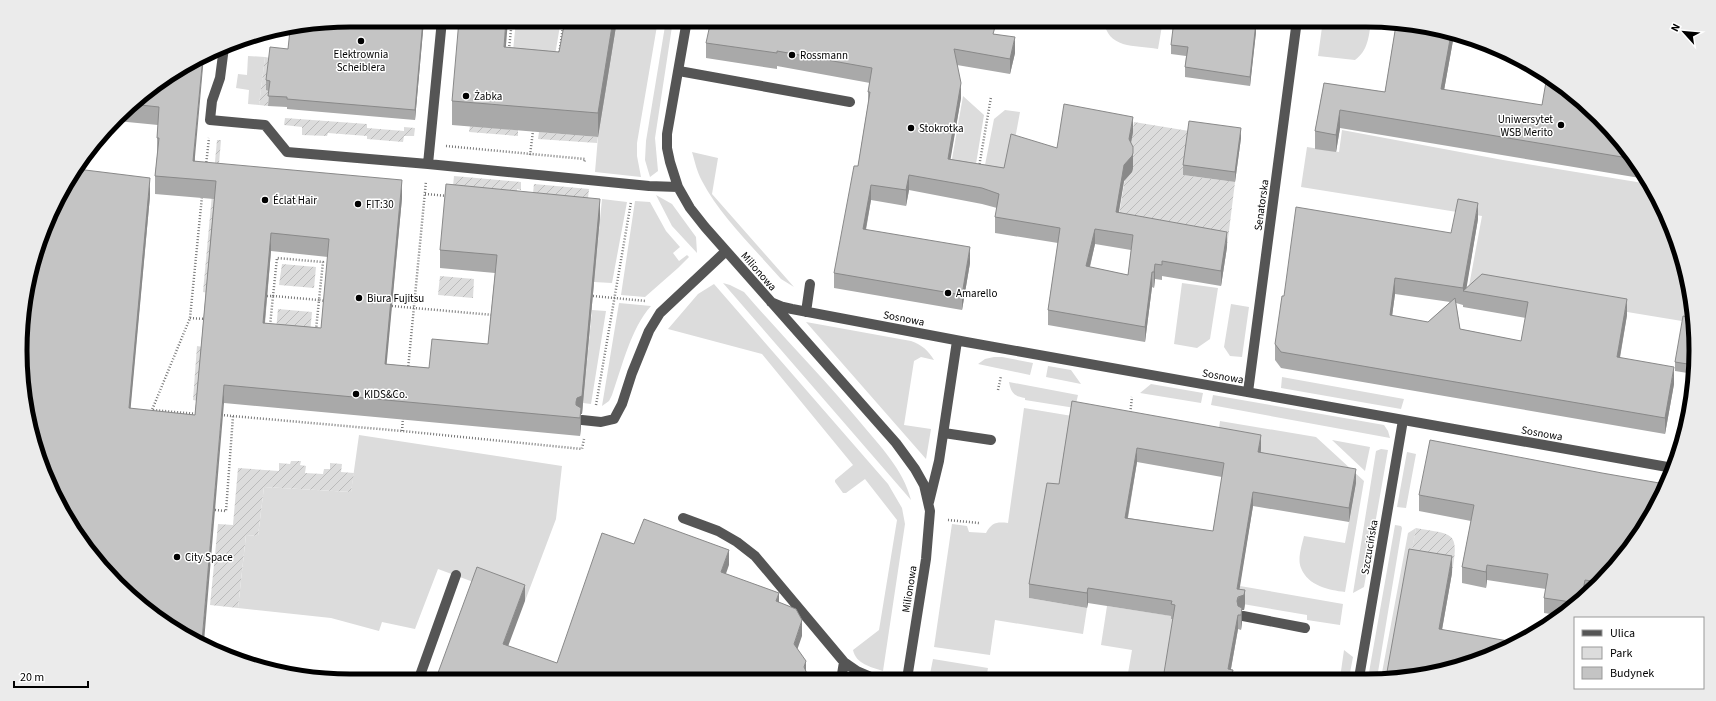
<svg xmlns="http://www.w3.org/2000/svg" width="1716" height="701" viewBox="0 0 1716 701" font-family="'Source Sans 3',sans-serif">
<style>
.green{fill:#dcdcdc}
.garden{fill:url(#garden-furrows)}
.lines{fill:none;stroke-linecap:round;stroke-linejoin:round}
.path{stroke:#777;stroke-width:2.5;stroke-dasharray:1 2;stroke-linecap:butt}
.minor{stroke:#555;stroke-width:10}
.wall{fill:#a9a9a9;fill-rule:evenodd}
.shaded-wall{fill:#898989}
.building{fill:#c4c4c4;stroke:#898989;fill-rule:evenodd}
.poi-dot{fill:#000;stroke:#fff;stroke-width:1.5}
.labels{text-anchor:middle;stroke-width:3;stroke-linejoin:round;paint-order:stroke}
.poi-label{font-size:11px;fill:#000;stroke:#fff;text-anchor:start}
.street-label{font-size:11px;fill:#000;stroke:#fff}
.rim{fill:none;stroke:#000;stroke-width:5}
</style>
<defs>
<pattern id="garden-furrows" width="10" height="10" patternUnits="userSpaceOnUse"><rect width="10" height="10" fill="#dcdcdc"/><path d="M-1 1l2-2M0 10L10 0M9 11l2-2" fill="none" stroke="#bbb"/></pattern>
</defs>
<rect width="100%" height="100%" fill="#fff"/>
<!-- green -->
<path class="green" d="M516,20H561L555,55L513,51Z
M616,20H658L637,143V156L641,177L595,172L598,137Z
M666,20H673L655,138L658,171L650,177L645,160L646,141Z
M1104,20H1163L1158,49C1134,45 1107,49 1104,20Z
M1323,20L1371,21C1369,36 1368,51 1355,60L1318,56Z
M248,56L265,57L259,105L248,104L249,90L236,88L238,74L247,75Z
M963,96L984,115L976,164L952,159Z
M1005,110L1020,112L1013,150L1006,171L987,167L985,165L994,119Z
M1342,130L1503,160L1649,184L1662,204L1685,265L1694,323L1469,286L1482,216L1301,187L1307,147L1339,152Z
M692,152L718,158L712,194L794,287L781,279C755,249 720,216 702,181C697,172 695,162 692,152Z
M656,195L672,204L696,237L697,253L672,226Z
M602,199L627,202L612,283L594,282Z
M635,201L650,202L666,231L680,247L673,253L679,261L687,255L689,257L678,268L645,297L621,295Z
M723,283L730,285L744,292C782,336 823,377 860,422C880,446 903,469 911,500Z
M1182,283L1218,288L1210,339L1197,348L1174,344Z
M714,284L888,484L902,508L905,524L883,671C871,667 856,664 853,650L879,630L897,520L865,479L846,493H843L835,482V480L853,465L762,354L668,329L698,294Z
M619,303L651,306C631,328 622,367 612,395L609,401L602,406Z
M1231,304L1249,307L1242,357L1230,356L1224,347Z
M592,310L606,311L591,404L583,403Z
M806,322L911,341C922,345 928,350 934,360L921,357L914,361L904,425L931,429L926,459Z
M994,357H1002L1033,363L1030,375L978,364L985,359Z
M1048,366L1071,370L1081,384L1046,377Z
M1282,377L1404,399L1401,409L1281,388Z
M1009,382L1078,395L1075,408L1025,400V398C1014,396 1011,393 1009,382Z
M1151,384L1203,393L1201,403L1140,393Z
M1213,395L1384,425L1388,431L1390,438L1211,405Z
M1024,408L1072,416L1059,499L1029,598L1087,608L1083,634L995,620L990,655L934,647L952,524L967,526L969,532L986,533C992,522 997,522 1008,523Z
M1220,421L1316,437L1364,481L1345,592C1329,590 1308,586 1301,568C1297,559 1302,545 1304,536L1345,543L1356,484L1217,442Z
M359,435L562,466L556,519L525,601L438,569L415,629L382,622L379,631L331,618L238,608L246,535L258,536L264,487L351,492Z
M1332,440L1370,447L1365,471Z
M1381,449L1388,450L1364,587L1353,593L1376,451Z
M1407,452L1416,454L1406,508L1397,507Z
M1395,525L1401,526L1402,528L1377,678H1368Z
M1416,528L1389,678H1381L1408,533Z
M1240,586L1343,604L1340,625L1307,620V615L1237,603Z
M1107,606L1172,616L1178,620L1165,679H1127L1132,650L1101,645Z
M1344,650L1353,657L1349,678H1340Z
M933,659L988,668L986,679H929Z"/>
<!-- garden -->
<path class="garden" d="M265,57L270,58L268,106L259,105Z
M285,118L367,124V128L404,131V127L415,128L414,136H404L403,142L367,139V136L328,133L327,136L302,135V127L284,125Z
M1134,122L1189,131L1183,175L1235,182L1227,247L1117,227L1125,178L1132,172L1129,156Z
M470,126L518,130V136L469,132Z
M539,132L598,137L597,143L538,139Z
M217,140H221L208,293L203,292Z
M454,176L521,182V190L517,189V191L453,186Z
M534,184L589,189L588,198L533,193Z
M282,264L316,267L314,288L279,285Z
M440,276L474,279L473,298L438,295Z
M278,309L312,312L310,333L276,330Z
M197,346L203,347L198,401L193,400Z
M291,461H301L300,465L306,466L305,473L323,474L324,469H330V463L342,464L341,472L354,473L351,492L264,487L258,536L246,535L238,608L210,605L218,524L233,525L238,468L279,471V463L290,464Z
M1416,528C1455,535 1459,531 1452,573L1409,565Z"/>
<g class="lines">
<!-- path -->
<path class="path" d="M509,49L512,20
M559,55L564,20
M446,146L585,159L584,163
M530,155L533,131
M206,165L209,138
M979,167L991,97
M425,194L448,196
M267,296H273L277,258L323,262L319,300L325,301
M273,296L319,300L315,340L269,336Z
M593,296L646,301
M392,306L493,315
M190,318L205,319
M408,369L426,181
M998,390L1001,376
M596,405L631,202
M199,414L152,410L190,318L202,196
M221,415L402,431L582,449L584,439
M1130,415L1132,397
M402,431L403,418
M215,510L226,511L233,416
M948,520L979,523"/>
<!-- minor -->
<path class="minor" d="M442,20L428,164L649,186L678,187
M687,20L667,134V148L670,162L678,187L690,208L705,227L896,443L915,469L924,485L930,511L926,559L907,679
M224,47L220,78L212,101L210,120L265,125L287,152L428,164
M679,71L850,102
M771,302L783,307L792,309L966,342L1673,468
M806,312L810,284
M1248,392L1297,20
M582,420L601,422L614,419L622,404L632,373L649,331L660,313L726,251
M944,433L991,440
M929,502L939,461L957,341
M683,518L718,531L737,542L755,556L844,662L857,671L878,680
M1243,616L1305,628
M1359,678L1403,420
M841,680L844,662
M418,681L456,575"/>
</g>
<!-- wall -->
<path class="wall" d="M424,20L415,120L287,109V107L268,106L269,91L266,90V80L288,49Z
M565,20H617L598,137L452,125V101L506,47L559,52Z
M1396,25L1454,35L1444,90L1628,149L1646,179L1340,128L1336,152L1315,149V131L1324,83L1385,92Z
M1256,32L1250,86L1185,77V67L1186,56L1171,54V45Z
M995,34L1015,53L1010,74L957,65L961,98L950,159L1004,168L1057,148L1133,132L1131,142L1133,168L1132,172L1124,181L1119,212L1227,247L1221,286L1162,276V280L1155,279L1154,288L1152,287L1145,342L1048,325V310L1058,243L995,233V217L997,208L982,204L909,190L906,206L871,200L866,230L970,263L962,310L834,288V273L858,166L868,104V92L870,83L777,66V69L706,58V43ZM1095,244L1131,250L1128,275L1090,267Z
M185,64L195,161L402,198L386,364L429,368L488,344L495,273L440,268V250L600,217L582,414H581V426L580,436L224,403L64,516L26,415L25,373L27,354H24L23,307L150,196L130,409L195,415L214,199L155,194V176L157,156V138L158,125L117,121L133,102ZM271,251L328,257L321,328L265,323Z
M1241,138L1235,182L1183,175V165Z
M1478,219L1466,288L1627,315L1620,358L1674,384L1665,434L1281,368L1275,360V344L1284,296L1451,233ZM1395,294L1450,302L1428,322L1392,316ZM1456,303L1463,305V307L1526,318L1521,341L1460,329Z
M1695,329L1694,374L1675,371V362Z
M1072,401L1261,449V452L1356,483L1349,522L1253,506L1239,589L1245,604L1244,610H1242V622L1241,630L1238,629L1231,669L1233,679L1173,619H1171V616L1088,603L1087,608L1029,598V584L1059,484ZM1137,462L1222,477L1213,531L1128,518Z
M1419,495L1640,534L1586,596H1585L1583,599L1557,615L1544,613V598L1546,589L1487,580L1486,588L1462,583V567L1471,521L1419,511Z
M1452,573L1442,630L1492,656L1409,678H1387V672Z"/>
<!-- shaded-wall -->
<path class="shaded-wall" d="M423,20H424L415,120V110Z
M506,20H508L504,71V47Z
M613,20H617L598,137V113Z
M1256,22V32L1250,86V77Z
M1451,34L1454,35L1441,107V89Z
M1015,37V53L1010,74V59Z
M203,56H204L193,179V161Z
M961,83V98L948,174V159Z
M1340,110V128L1336,152V135Z
M1133,117V132L1129,154V139Z
M1241,128V138L1235,182V172Z
M1133,147V168L1132,172L1124,181L1116,227V212L1124,165Z
M909,175V190L906,206V190Z
M150,178V196L129,426V408Z
M402,180V198L385,382V364Z
M871,185V200L863,244V229Z
M600,199V217L582,414H581V426L580,436V418L577,416L576,402Z
M1478,203V219L1466,291H1463V288Z
M1095,229V244L1086,282V266Z
M1227,232V247L1221,286V271Z
M271,233V251L263,341V323Z
M970,247V263L962,310V295Z
M1155,264V279L1154,288V272Z
M1152,272V287L1145,342V327Z
M1395,278V294L1390,331V315Z
M1627,299V315L1617,373V357Z
M1674,367V384L1665,434V418Z
M224,385V403L204,642L202,641Z
M1261,435V449L1258,466V452Z
M1137,448V462L1125,532V518Z
M1356,469V483L1349,522V508Z
M1253,492V506L1238,599L1245,590V604L1244,610H1242V622L1241,630V615H1237V589Z
M729,550V565L721,588V572Z
M1452,556V573L1439,646V629Z
M1487,565V580L1486,588V572Z
M1585,580V598L1581,600Z
M525,585V601L503,660V644Z
M1088,588V603L1087,608V593Z
M779,593V608L776,601Z
M1238,615V629L1229,679L1228,669Z
M802,620V636L794,659V644Z
M806,661V677L804,667Z
M1233,670V679H1231Z"/>
<!-- building -->
<path class="building" d="M350,20H423L415,110L287,99V97L268,96L270,81L266,80L270,47L288,49L290,30Z
M459,20H506L504,47L559,52L565,20H613L598,113L452,101Z
M711,20H950L995,27L993,34L1015,37L1010,59L954,49L961,83L948,159L1004,168L1011,134L1057,148L1064,104L1133,117L1129,139L1133,147V153L1132,156L1124,165L1116,212L1227,232L1221,271L1162,261V265L1155,264L1154,272H1152L1145,327L1048,310L1060,228L995,217L999,194L982,188L909,175L906,190L871,185L863,229L970,247L962,295L834,273L854,166H858L870,92H868L872,68L777,51V53L706,43ZM1095,229L1133,235L1128,275L1086,266Z
M1174,20H1241L1256,22L1250,77L1185,67L1188,47L1171,45Z
M1396,25L1451,34L1441,89L1542,105L1547,76L1583,102L1603,123L1600,124L1605,125L1628,149L1634,159L1340,110L1336,135L1315,131L1324,83L1385,92Z
M203,56L193,161L402,180L385,364L429,368L432,339L488,344L497,255L440,250L446,184L600,199L582,396L577,398L576,402V405L581,408L580,418L224,385L202,641L149,613L102,568L64,516L27,417L28,404H26L25,373L28,336H24L23,307L37,244L64,185L77,169L150,178L129,408L195,415L216,181L155,176L159,138H157L159,107L131,104L133,102L185,64ZM271,233L329,239L321,328L263,323Z
M1189,121L1241,128L1235,172L1183,165Z
M1458,199L1478,203L1463,288L1395,278L1390,315L1428,322L1455,298L1460,329L1521,341L1528,302L1463,291L1482,274L1627,299L1617,357L1674,367L1665,418L1281,352L1275,344L1282,296H1284L1296,207L1451,233Z
M1683,316L1693,318L1695,329L1694,365L1675,362Z
M1072,401L1261,435L1258,452L1356,469L1349,508L1253,492L1237,589L1245,590L1244,595L1238,597L1237,601L1238,606L1242,608L1241,615H1238L1228,669L1233,670L1231,679H1163L1175,605L1171,604L1172,601L1088,588L1087,593L1029,584L1047,483L1059,484ZM1137,448L1224,463L1213,531L1125,518Z
M1430,440L1602,473L1665,484L1640,534L1598,582L1585,580L1581,600L1578,603L1544,598L1548,574L1487,565L1486,572L1462,567L1474,505L1419,495Z
M644,519L729,550L721,572L779,593L776,601L796,609L802,620L794,644L806,661L804,667L810,680L435,681L477,567L525,585L503,644L557,663L602,533L634,544Z
M1409,549L1452,556L1439,629L1514,642L1492,656L1414,677L1387,672Z"/>
<!-- markers -->
<g class="poi-dot">
<circle cx="361" cy="41" r="4"/>
<circle cx="792" cy="55" r="4"/>
<circle cx="466" cy="96" r="4"/>
<circle cx="1561" cy="125" r="4"/>
<circle cx="911" cy="128" r="4"/>
<circle cx="265" cy="200" r="4"/>
<circle cx="358" cy="204" r="4"/>
<circle cx="948" cy="293" r="4"/>
<circle cx="359" cy="298" r="4"/>
<circle cx="356" cy="394" r="4"/>
<circle cx="177" cy="557" r="4"/>
</g>
<g class="labels">
<!-- poi labels -->
<g class="poi-label">
<text x="361" y="58" text-anchor="middle">Elektrownia<tspan x="361" dy="13">Scheiblera</tspan></text>
<text x="800" y="59">Rossmann</text>
<text x="474" y="100">Żabka</text>
<text x="1553" y="123" text-anchor="end">Uniwersytet<tspan x="1553" dy="13">WSB Merito</tspan></text>
<text x="919" y="132">Stokrotka</text>
<text x="273" y="204">Éclat Hair</text>
<text x="366" y="208">FIT:30</text>
<text x="956" y="297">Amarello</text>
<text x="367" y="302">Biura Fujitsu</text>
<text x="364" y="398">KIDS&amp;Co.</text>
<text x="185" y="561">City Space</text>
</g>
<!-- street labels -->
<g class="street-label">
<text transform="translate(1261 205) rotate(-82)" y="4">Senatorska</text>
<text transform="translate(759 271) rotate(49)" y="4">Milionowa</text>
<text transform="translate(904 318) rotate(11)" y="4">Sosnowa</text>
<text transform="translate(1223 376) rotate(10)" y="4">Sosnowa</text>
<text transform="translate(1542 433) rotate(10)" y="4">Sosnowa</text>
<text transform="translate(1369 547) rotate(-80)" y="4">Szczucińska</text>
<text transform="translate(909 589) rotate(-81)" y="4">Milionowa</text>
</g>
</g>
<!-- crop -->
<path d="M0 0H1716V701H0ZM350 27H1366A323 323 0 0 1 1689 350V351A323 323 0 0 1 1366 674H350A323 323 0 0 1 27 351V350A323 323 0 0 1 350 27Z" fill="#ebebeb" fill-rule="evenodd"/>
<path class="rim" d="M350 27H1366A323 323 0 0 1 1689 350V351A323 323 0 0 1 1366 674H350A323 323 0 0 1 27 351V350A323 323 0 0 1 350 27Z"/>
<!-- legend -->
<rect x="1574" y="617" width="130" height="72" fill="#ffffff" stroke="#999999"/>
<rect x="1582" y="630" width="20" height="6" fill="#555555" stroke="#999999"/>
<text x="1610" y="637" font-size="12" fill="#000000">Ulica</text>
<rect x="1582" y="647" width="20" height="12" fill="#dcdcdc" stroke="#999999"/>
<text x="1610" y="657" font-size="12" fill="#000000">Park</text>
<rect x="1582" y="667" width="20" height="12" fill="#c4c4c4" stroke="#999999"/>
<text x="1610" y="677" font-size="12" fill="#000000">Budynek</text>
<!-- north arrow -->
<g transform="translate(1684 32) rotate(297)" stroke="#ffffff" stroke-width="3" paint-order="stroke">
<path d="M0-3L7 15L0 10L-7 15Z" fill="#000000"/>
<text y="-6" font-size="11" font-weight="bold" text-anchor="middle" fill="#000000">N</text>
</g>
<!-- scale -->
<path d="M14 681v6h74v-6" fill="none" stroke="#000000" stroke-width="2"/>
<text x="20" y="681" font-size="12" fill="#000000" stroke="#ffffff" stroke-width="3" paint-order="stroke">20 m</text>
</svg>
